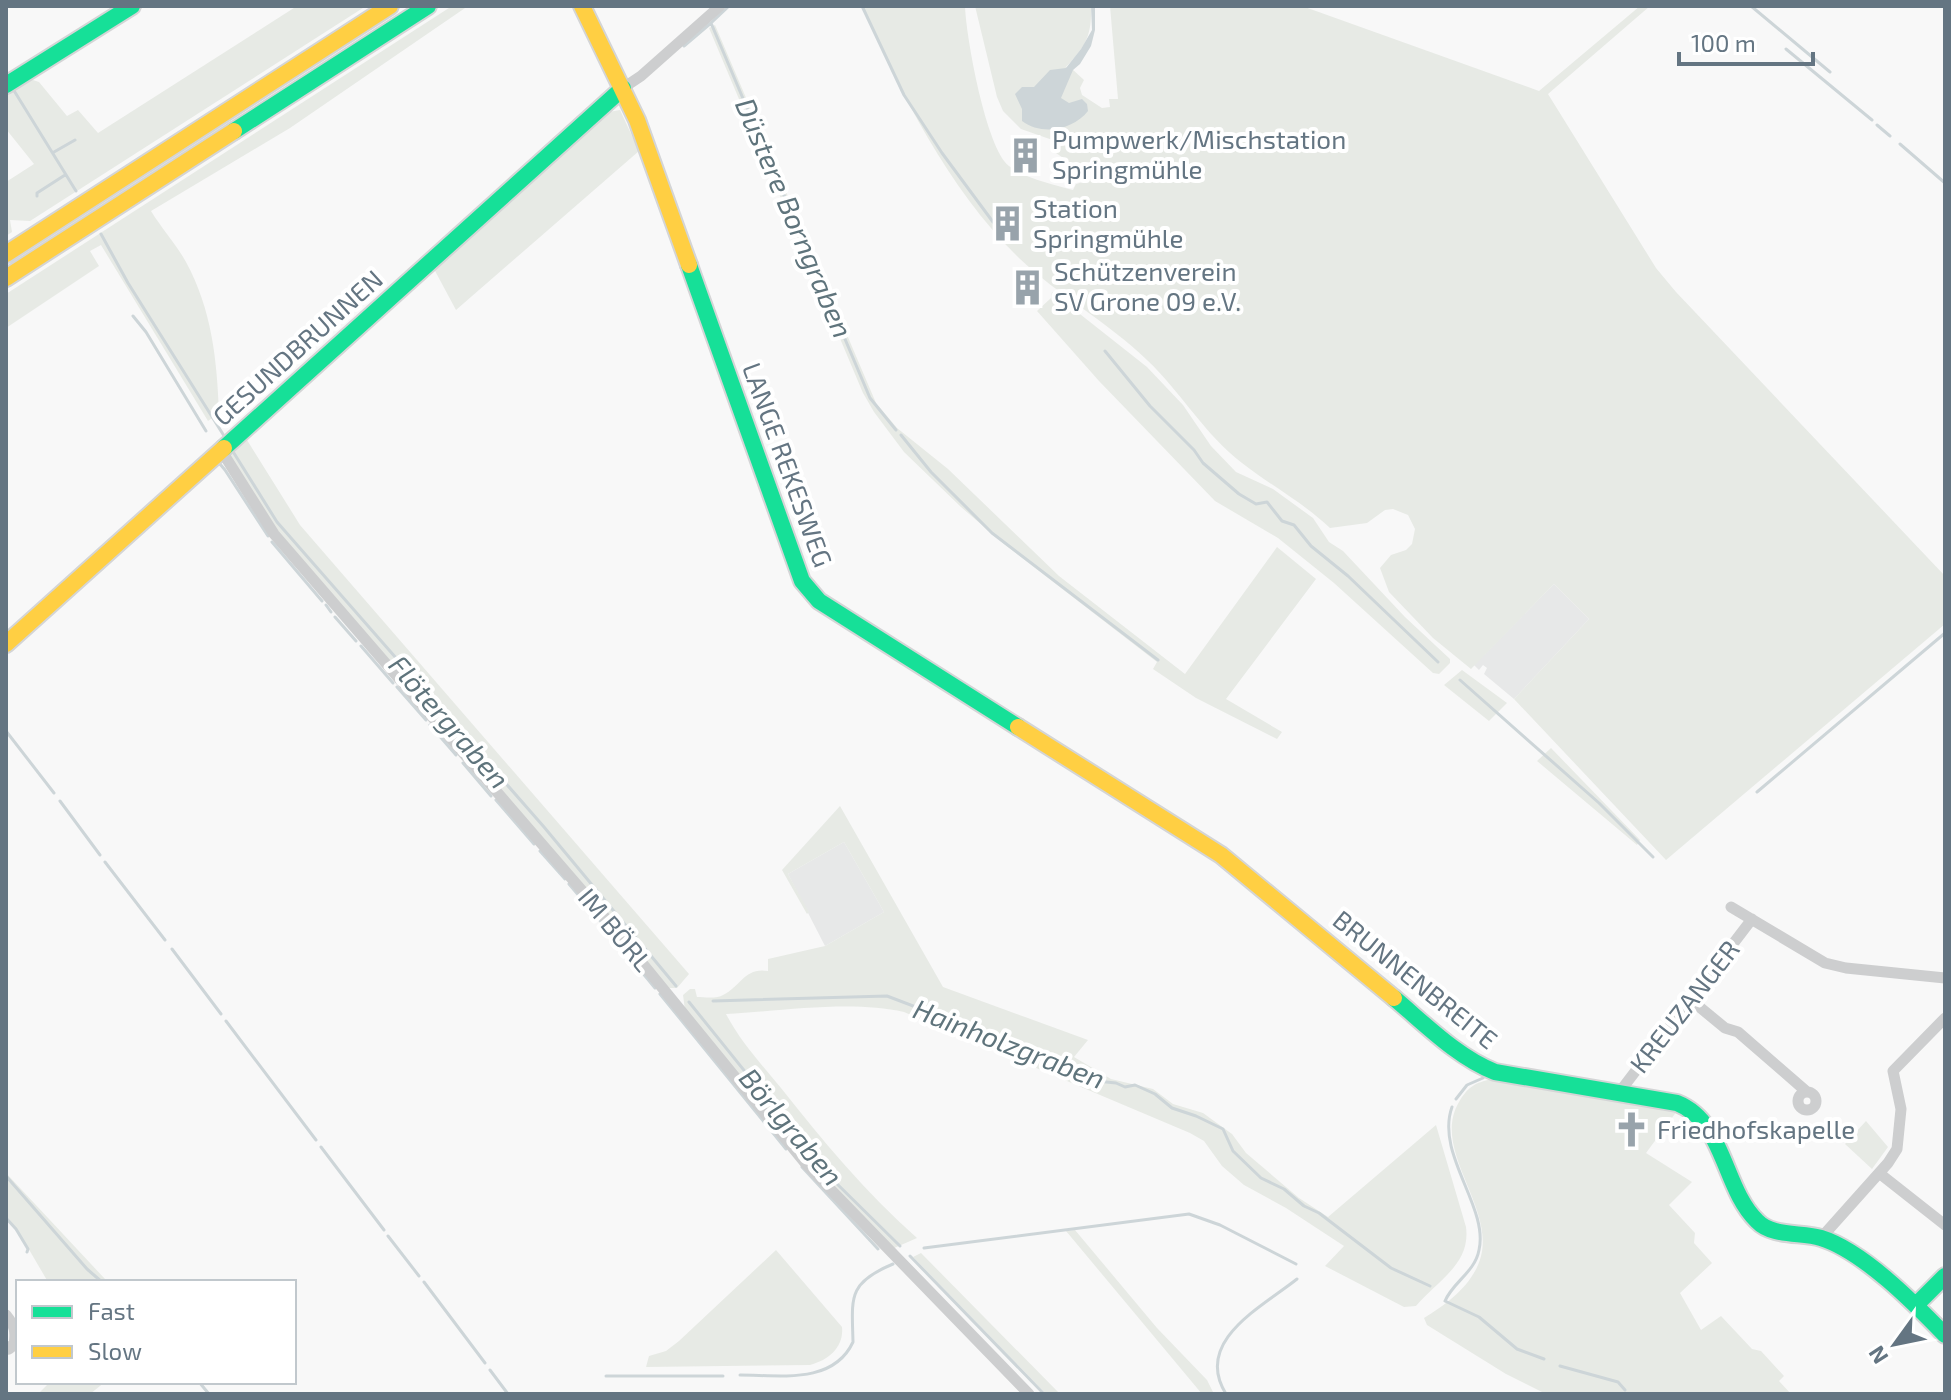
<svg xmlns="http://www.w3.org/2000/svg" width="1951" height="1400" viewBox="0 0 1951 1400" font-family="'Exo 2',sans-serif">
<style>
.built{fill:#e7e8e8}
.green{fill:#e7eae5}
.water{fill:#cdd5d8}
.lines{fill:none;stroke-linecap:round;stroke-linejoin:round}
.stream{stroke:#cdd5d8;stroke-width:3}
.fast-casing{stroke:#d4d5d6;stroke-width:20}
.slow-casing{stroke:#d4d5d6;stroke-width:20}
.street{stroke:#cdcecf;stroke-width:11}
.fast{stroke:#16e098;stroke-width:16}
.slow{stroke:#ffcf43;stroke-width:16}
.labels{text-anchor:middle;stroke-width:8;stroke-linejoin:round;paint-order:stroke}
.poi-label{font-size:26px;fill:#647582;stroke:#fff;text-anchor:start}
.street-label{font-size:26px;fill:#647582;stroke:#fff}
.water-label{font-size:28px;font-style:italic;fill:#5f747c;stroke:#fff}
</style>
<rect width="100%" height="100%" fill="#f8f8f8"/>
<!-- built -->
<path class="built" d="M1554,584L1589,619L1514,699L1484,674L1487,668L1483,665L1479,670L1474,665Z
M844,842L884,912L825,946L788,874Z"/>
<!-- green -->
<path class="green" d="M297,6H366L30,221L10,220L12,232L6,236V182L34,164L6,129V93L30,79L39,82L67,116L78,110L98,133Z
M452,6H468L290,128L151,211C162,229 176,244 186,262C212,310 217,360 219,413L208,421L101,245L90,251L99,266L6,328V294Z
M862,6H965C966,37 986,148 1009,166C1026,179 1053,184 1073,190L1076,184L1083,182L1074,175L1072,164L1056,153L1061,143L1021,129L1003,111L997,97L975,6H1091C1092,35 1086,46 1066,67L1071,68L1084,80L1080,88L1082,95L1102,108L1110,107L1109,99H1118L1110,6H1302L1539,91L1640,6H1650L1548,94L1656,268L1676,292L1945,576V624L1666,860L1514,699L1589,619L1554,584L1471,669L1433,638L1389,592L1380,568L1391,555L1406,550L1412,544L1415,529L1408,515L1393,509L1385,510L1367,523L1330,528C1301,501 1273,487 1242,463C1205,435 1181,392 1147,360C1108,322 1059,296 1019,258C949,190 901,94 862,6Z
M715,25L876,403L897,428L948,469L1059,576L1185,674L1277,547L1316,579L1226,699L1282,732L1277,739L1196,698L1153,669L1157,662L1004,544L961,507L904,452L874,412L863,393L709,28Z
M620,110L639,151L456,310L434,269L438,259L609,112Z
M1052,292L1147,367L1183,405L1211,446L1236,472L1273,489L1313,518L1329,542L1343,551L1405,617L1450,659V663L1439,674L1433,673L1334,583L1278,538L1215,501L1099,381L1037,311L1051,298Z
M247,440L300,525L689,974L677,988H667L271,525L230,455Z
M1462,670L1507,703L1489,721L1444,685Z
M1551,748L1640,840L1637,845L1537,761Z
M840,806L943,987L1088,1040L1074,1057L1111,1079L1153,1089L1173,1104L1203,1113L1232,1134L1246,1153L1299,1198L1328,1217L1436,1125L1466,1227C1471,1264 1437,1281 1416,1306L1404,1307L1325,1266L1344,1246L1286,1208L1244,1185L1222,1166L1204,1141L1190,1133L904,1012C852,1000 781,1011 726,1014C740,1041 762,1065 781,1088C823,1141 866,1193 917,1238L892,1249L827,1184L685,1010L683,995L690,989H695L697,997C704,997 717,999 723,995C741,986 745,967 768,971V959L825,946L884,912L844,842L788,874L809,912L807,914L782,870Z
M1492,1079L1677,1111L1646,1153L1692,1182L1669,1205L1695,1233L1694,1243L1712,1263L1680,1293L1701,1330L1721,1316L1752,1349L1761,1351L1784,1376L1779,1381L1791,1394H1546L1506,1374L1427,1325L1424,1318C1447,1304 1474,1284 1481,1256C1494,1206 1431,1149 1459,1102C1468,1087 1474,1083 1492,1079Z
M1866,1121L1888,1147L1872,1169L1845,1144Z
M6,1173L105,1279L108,1282H48L17,1229L6,1216Z
M1075,1230L1157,1328L1207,1380L1214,1394H1202L1066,1231Z
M776,1250L842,1327C844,1347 829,1360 810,1365L646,1367L649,1356L666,1351L679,1341Z
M921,1253L1060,1394H1046L913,1257Z
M50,1382H105L90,1394H38Z"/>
<!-- water -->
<path class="water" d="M1091,6H1095V30L1091,46L1080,64L1073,70L1061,98L1069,103L1082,99L1087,104L1088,111C1073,130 1042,136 1022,121V109L1015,94L1022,87H1034L1050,70L1066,68L1081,49L1092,30Z"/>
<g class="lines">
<!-- stream -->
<path class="stream" d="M729,6L711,23L870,398L896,430
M862,6L904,95L942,153L993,222
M1751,6L1830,72
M684,46L711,23
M1786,49L1872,120
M13,89L76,191
M1877,125L1890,136
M1900,144L1945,183
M54,152L75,140
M37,196V193L65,175
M101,234L128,283L226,439
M133,316L146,332L206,431
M1105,351L1150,406L1194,450L1203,463L1239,494L1256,504L1267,502L1282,521L1294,525L1311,546L1348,576L1438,662
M901,435L931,472L992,533L1158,660
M232,450L277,522L544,827L676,986
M215,465L220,464L225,470L268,536
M272,542L322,601
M326,605L331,612
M335,617L356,641
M361,646L393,683
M1460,680L1599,803L1653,857
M397,687L426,720
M430,725L456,755
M6,731L54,793
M463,763L491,796
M1757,792L1945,633
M496,800L534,844
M60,801L100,855
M540,851L565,879
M105,862L165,940
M569,884L614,937
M618,943L655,988
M172,949L221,1014
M660,994L786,1149
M713,1001L887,996L1047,1057L1083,1068L1096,1081L1116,1083L1125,1087L1135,1085L1155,1094L1172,1108L1196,1116L1223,1129L1233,1151L1261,1178L1284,1189L1304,1206L1319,1213L1391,1268L1430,1286
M689,1002L830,1177L900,1246
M226,1021L316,1140
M1456,1099L1467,1085L1483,1078
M1452,1107C1435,1154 1489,1207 1479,1250C1475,1272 1453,1282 1445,1301L1479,1317L1517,1349L1544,1359
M321,1147L384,1230
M802,1167L878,1249
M6,1176L87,1269L102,1282
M6,1218L16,1229L28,1249L27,1252
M388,1236L419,1276
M924,1248L1189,1214L1220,1225L1296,1264
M910,1256L1044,1394
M424,1282L485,1363
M1560,1366L1618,1382L1625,1390
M490,1370L508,1394
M740,1375C779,1375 833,1385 853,1342C852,1298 847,1283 893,1264
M606,1376H723
M199,1382L209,1394
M1226,1394C1193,1341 1262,1307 1297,1279"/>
<defs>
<path id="fast" d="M6,85L132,6
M234,131L428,6
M689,265L802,581L819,601L1018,727
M224,448L623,88
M1394,998C1425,1024 1457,1057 1495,1072L1677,1103C1725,1122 1723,1188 1757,1221C1772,1237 1801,1232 1821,1238C1863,1251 1915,1304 1945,1335
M1917,1304L1945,1276"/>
<path id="slow" d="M582,6L637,120L689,265
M6,254L390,6
M6,278L234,131
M6,644L224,448
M1018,727L1221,855L1394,998"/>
</defs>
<!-- fast casing -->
<use href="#fast" class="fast-casing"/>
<!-- slow casing -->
<use href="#slow" class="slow-casing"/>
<!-- street -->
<path class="street" d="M623,88L641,76L720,6
M221,450L274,534L598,909L806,1164L1029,1394
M1731,907L1825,963L1846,968L1945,978
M1691,1000L1725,1028L1738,1032L1807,1092
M1798 1101a9 9 0 1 1 18 0a9 9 0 1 1-18 0Z
M1618,1094L1752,919
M1879,1173L1945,1225
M1821,1238L1888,1163L1897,1149L1901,1109L1893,1071L1945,1018
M6,1315C15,1326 16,1331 14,1345L9,1349L6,1346"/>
<!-- fast -->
<use href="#fast" class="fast"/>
<!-- slow -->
<use href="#slow" class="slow"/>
</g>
<!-- icons -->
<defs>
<symbol id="building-bare" viewBox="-9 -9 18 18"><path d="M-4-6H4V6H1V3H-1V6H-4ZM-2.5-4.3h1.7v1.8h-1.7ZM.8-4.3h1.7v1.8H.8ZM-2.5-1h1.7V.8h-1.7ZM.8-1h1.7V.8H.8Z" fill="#98a3ab" stroke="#fff" stroke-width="2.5" paint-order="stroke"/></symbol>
<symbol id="church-bare" viewBox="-9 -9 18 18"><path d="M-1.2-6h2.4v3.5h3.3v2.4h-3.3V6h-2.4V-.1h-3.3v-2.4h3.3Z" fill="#98a3ab" stroke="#fff" stroke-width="2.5" paint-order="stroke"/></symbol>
</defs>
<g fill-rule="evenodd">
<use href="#building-bare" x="1000" y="130" width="51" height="51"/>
<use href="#building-bare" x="982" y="198" width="51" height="51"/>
<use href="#building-bare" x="1002" y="262" width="51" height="51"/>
<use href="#church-bare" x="1606" y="1104" width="51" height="51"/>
</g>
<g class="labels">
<!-- poi labels -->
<g class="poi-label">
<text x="1052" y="149">Pumpwerk/Mischstation<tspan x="1052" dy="30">Springmühle</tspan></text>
<text x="1033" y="218">Station<tspan x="1033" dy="30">Springmühle</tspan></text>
<text x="1054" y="281">Schützenverein<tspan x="1054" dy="30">SV Grone 09 e.V.</tspan></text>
<text x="1657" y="1139">Friedhofskapelle</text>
</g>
<!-- street labels -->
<g class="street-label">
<text transform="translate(298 348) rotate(-42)" y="9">GESUNDBRUNNEN</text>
<text transform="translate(787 465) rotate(70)" y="9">LANGE REKESWEG</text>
<text transform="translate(615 930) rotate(50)" y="9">IM BÖRL</text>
<text transform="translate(1415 980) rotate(39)" y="9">BRUNNENBREITE</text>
<text transform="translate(1685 1007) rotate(-52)" y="9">KREUZANGER</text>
</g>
<!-- water labels -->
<g class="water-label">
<text transform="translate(794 218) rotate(67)" y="10">Düstere Borngraben</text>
<text transform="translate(449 722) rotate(49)" y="10">Flötergraben</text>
<text transform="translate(1009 1044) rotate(21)" y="10">Hainholzgraben</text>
<text transform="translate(791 1127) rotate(50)" y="10">Börlgraben</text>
</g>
</g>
<!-- border -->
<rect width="1951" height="1400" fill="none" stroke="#647582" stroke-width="16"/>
<!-- legend -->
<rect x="16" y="1280" width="280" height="104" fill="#ffffff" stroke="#c1c8cd" stroke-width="2"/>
<rect x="32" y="1306" width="40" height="12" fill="#16e098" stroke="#c1c8cd" stroke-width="2"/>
<text x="88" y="1320" font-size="24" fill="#647582">Fast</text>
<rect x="32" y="1346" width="40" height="12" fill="#ffcf43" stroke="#c1c8cd" stroke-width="2"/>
<text x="88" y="1360" font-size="24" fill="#647582">Slow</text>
<!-- north arrow -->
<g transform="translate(1895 1344) rotate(237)" stroke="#ffffff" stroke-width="6" paint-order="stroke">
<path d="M0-6L14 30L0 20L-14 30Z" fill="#647582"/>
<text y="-12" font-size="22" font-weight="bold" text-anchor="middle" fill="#647582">N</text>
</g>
<!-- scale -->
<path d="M1679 52v12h134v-12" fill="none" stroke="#647582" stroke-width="4"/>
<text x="1691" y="52" font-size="24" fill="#647582" stroke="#ffffff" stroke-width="6" paint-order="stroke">100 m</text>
</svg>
